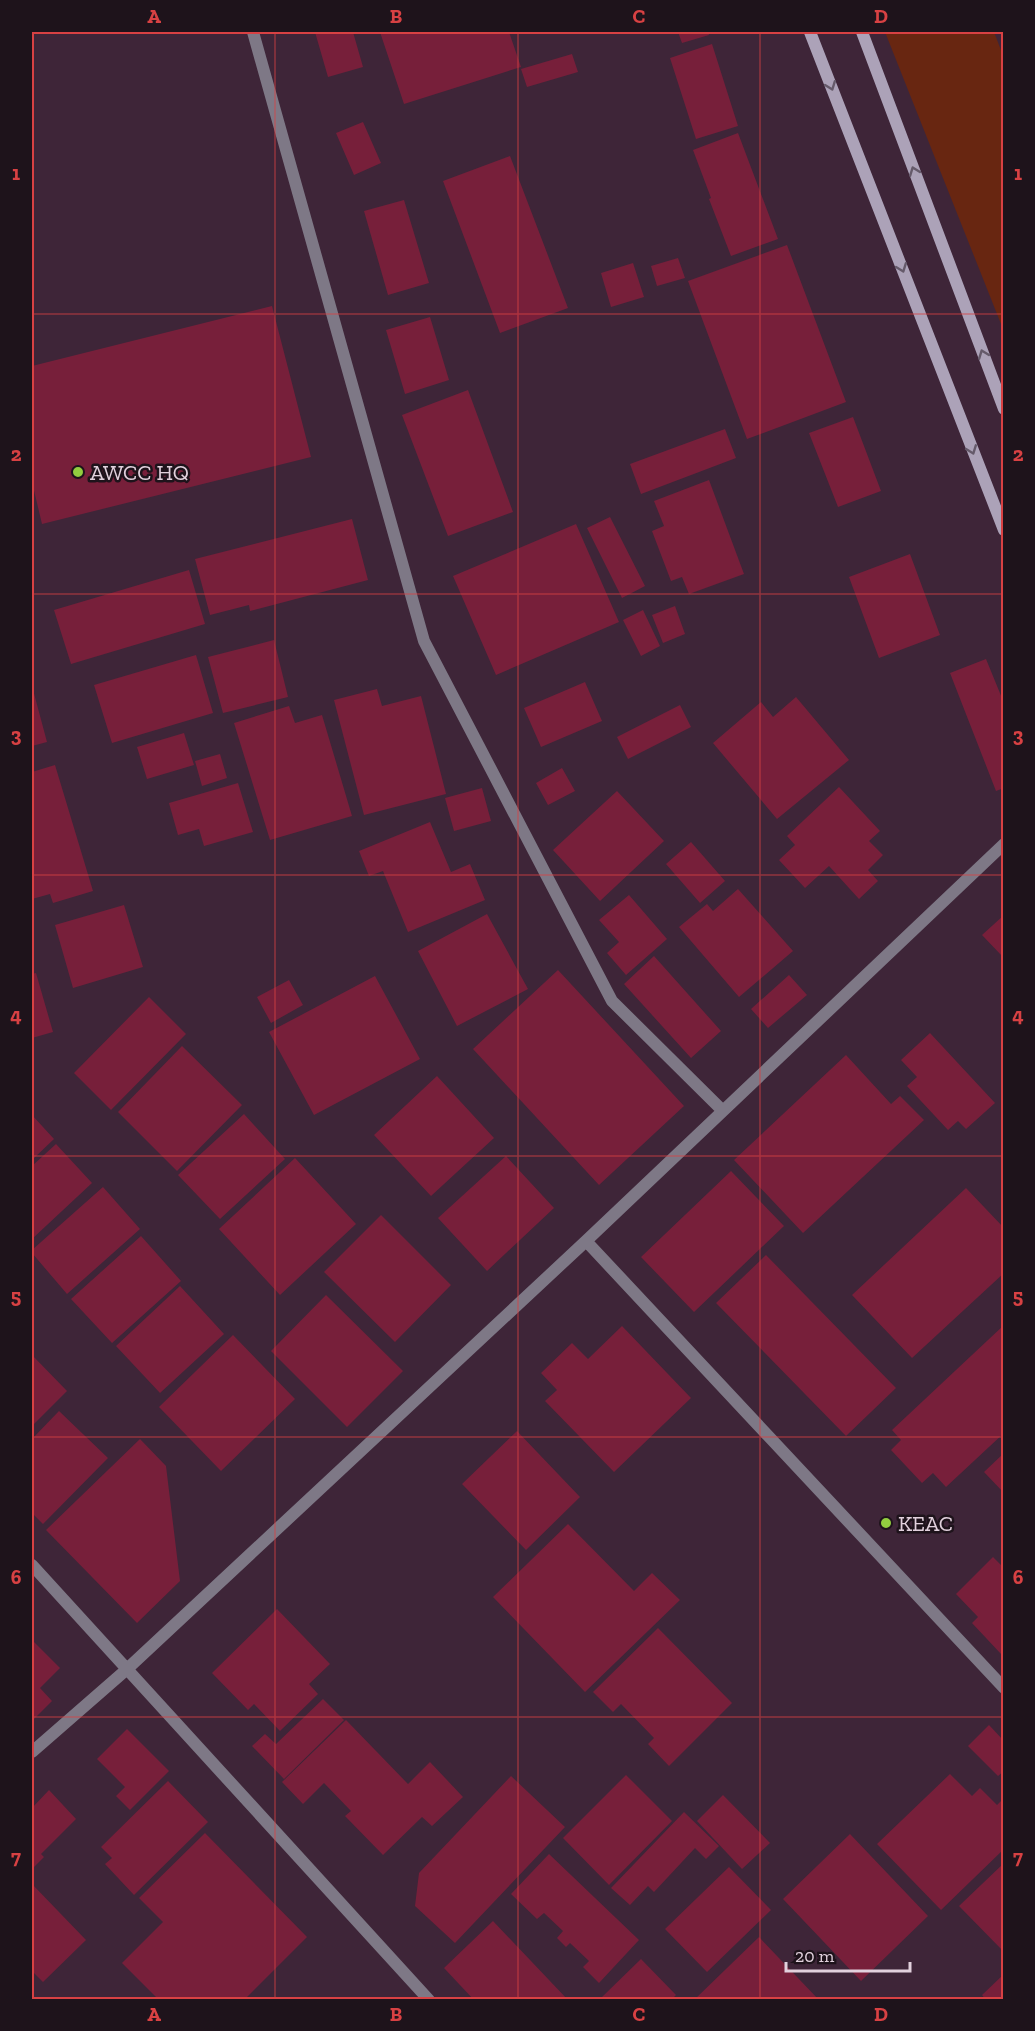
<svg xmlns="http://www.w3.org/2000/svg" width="1035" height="2031" viewBox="0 0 1035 2031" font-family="'Zilla Slab',serif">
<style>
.green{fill:#682611}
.building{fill:#771f3a}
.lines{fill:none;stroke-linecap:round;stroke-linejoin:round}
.minor{stroke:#7e7886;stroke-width:12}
.secondary{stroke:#aca2b8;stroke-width:12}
.oneway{stroke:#655a6a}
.grid{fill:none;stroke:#d84143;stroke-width:1.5;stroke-opacity:0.55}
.poi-dot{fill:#92cd3f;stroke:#1e131b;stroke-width:2}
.labels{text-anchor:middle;stroke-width:5;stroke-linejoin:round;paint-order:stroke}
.poi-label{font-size:22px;fill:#e2d1dd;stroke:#1e131b;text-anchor:start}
.neatline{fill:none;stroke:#d84143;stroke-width:2}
.grid-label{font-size:20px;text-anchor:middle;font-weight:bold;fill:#d84143}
</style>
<rect width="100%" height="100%" fill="#3e2538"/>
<!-- green -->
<path class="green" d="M885,32H994L1004,58L1003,329Z"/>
<!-- building -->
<path class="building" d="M315,32H353L363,67L328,77Z
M380,32H509L521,67L404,104Z
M678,32H708L709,35L682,43Z
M712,44L738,126L696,139L670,58Z
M572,54L578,72L527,87L521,69Z
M363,122L381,163L354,175L336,133Z
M738,133L778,239L731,256L709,199L711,198L693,150Z
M510,156L568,308L500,333L443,181Z
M404,200L429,283L388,295L364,211Z
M787,245L846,402L747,439L688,281Z
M678,258L685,278L657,286L651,266Z
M633,263L644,297L611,307L601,273Z
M272,306L311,457L42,524L32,482V366Z
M430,317L449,380L405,394L386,330Z
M468,390L513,512L448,536L402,415Z
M853,417L881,491L838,507L809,433Z
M725,429L736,458L641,494L630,464Z
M709,480L744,574L689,594L682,577L671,581L652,531L664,526L654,501Z
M610,517L645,586L622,598L587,528Z
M352,519L368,580L250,611L249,605L210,615L195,559Z
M576,524L619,622L496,675L453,576Z
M910,554L940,635L879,658L849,577Z
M189,570L205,624L71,664L54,610Z
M675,606L685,634L663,643L652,615Z
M643,610L660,646L641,656L623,620Z
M274,640L288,697L223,713L208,657Z
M196,655L213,713L112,743L94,685Z
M986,659L1004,703V788L996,791L950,673Z
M585,682L602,721L541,747L524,708Z
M32,686L47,742L32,746Z
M377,689L382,706L421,696L446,794L364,815L334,700Z
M796,697L849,760L777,819L713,743L761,702L773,717Z
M680,705L691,727L628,759L617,737Z
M289,706L295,723L322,715L352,816L270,840L234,723Z
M184,733L194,765L147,779L137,747Z
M220,754L227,778L202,786L195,761Z
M55,765L93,891L53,903L50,894L32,899V772Z
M562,768L575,791L548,805L536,783Z
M238,783L253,832L204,846L199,829L178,835L169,803Z
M839,787L880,831L869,841L883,855L868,870L878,881L859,899L829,866L805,888L779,860L795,845L787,836Z
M482,788L491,821L454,831L445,798Z
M617,791L664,841L600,901L553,850Z
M430,822L451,872L470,864L485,900L408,932L383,871L369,876L359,851Z
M691,842L725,881L700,903L666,864Z
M738,889L793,951L739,997L679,927L707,904L713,911Z
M629,895L667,939L626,975L607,953L619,942L599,920Z
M124,905L143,967L73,988L55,925Z
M487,914L528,989L457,1026L418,951Z
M1004,915V955L1002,956L982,935Z
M654,956L721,1031L691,1058L624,984Z
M558,970L684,1106L599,1185L473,1049Z
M36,973L53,1032L32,1038V974Z
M789,975L807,995L768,1028L751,1009Z
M375,976L420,1059L314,1115L269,1032Z
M289,980L303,1005L271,1023L257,997Z
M149,997L186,1034L111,1110L74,1073Z
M930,1033L995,1103L966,1129L958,1121L948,1130L907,1086L917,1077L901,1060Z
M182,1046L242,1105L177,1171L118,1112Z
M846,1055L891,1104L900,1096L924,1120L803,1233L734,1160Z
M437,1076L494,1138L431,1196L374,1135Z
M244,1114L285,1159L220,1219L178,1175Z
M32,1115L54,1139L32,1160Z
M56,1144L92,1183L32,1239V1166Z
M506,1156L554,1208L487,1271L438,1218Z
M295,1158L356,1224L280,1295L219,1229Z
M731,1171L784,1226L694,1312L641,1257Z
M103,1187L140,1229L67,1294L32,1253V1250Z
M966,1188L1004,1228V1273L912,1358L852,1295Z
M381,1215L451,1285L395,1342L324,1272Z
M141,1236L181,1281L112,1343L71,1299Z
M766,1255L896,1388L846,1436L716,1303Z
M180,1286L224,1334L160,1393L116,1346Z
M326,1295L403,1371L347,1427L271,1351Z
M1004,1325V1433L946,1487L933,1473L922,1483L891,1450L901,1440L892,1430Z
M622,1326L691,1398L614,1472L545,1401L557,1390L541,1373L572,1343L588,1359Z
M233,1335L295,1399L221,1471L159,1407Z
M32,1355L67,1391L32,1426Z
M59,1411L108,1458L43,1524L32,1513V1439Z
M517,1431L580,1497L526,1550L462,1484Z
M140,1439L166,1466L180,1581L137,1623L46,1530Z
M1004,1453V1493L984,1472Z
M568,1524L634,1591L652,1573L680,1600L585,1692L493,1597Z
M993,1557L1004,1568V1652L1001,1654L972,1623L978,1617L956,1594Z
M277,1609L330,1664L309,1684L318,1694L280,1731L254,1704L248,1710L212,1673Z
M658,1628L732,1703L669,1766L648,1744L654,1738L621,1704L613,1712L593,1692Z
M32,1640L60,1668L40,1688L52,1701L32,1721Z
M323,1699L344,1720L284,1779L252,1746L265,1734L276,1744Z
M346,1720L408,1784L430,1762L463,1797L432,1826L422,1817L383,1855L345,1816L351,1811L324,1783L303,1804L282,1782Z
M989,1725L1004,1741V1771L998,1776L968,1746Z
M127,1729L169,1771L130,1810L116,1796L125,1787L97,1759Z
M950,1774L972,1796L980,1788L997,1805L1004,1798V1849L941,1910L877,1844Z
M626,1775L672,1821L609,1885L563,1838Z
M511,1776L565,1827L455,1943L415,1906L419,1873Z
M168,1781L208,1822L134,1895L105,1864L112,1858L101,1847Z
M49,1790L76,1819L41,1854L44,1857L32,1869V1808Z
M723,1795L770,1843L742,1869L697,1821Z
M684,1812L719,1846L706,1859L695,1848L654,1892L648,1886L630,1905L611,1888Z
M205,1833L307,1937L244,2000H159L122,1963L163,1922L139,1898Z
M850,1834L928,1916L861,1981L783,1899Z
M549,1854L639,1940L599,1983L583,1967L589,1961L570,1943L566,1947L557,1938L563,1931L544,1913L537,1919L511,1894Z
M1004,1863V1952L959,1906Z
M729,1867L771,1910L707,1972L665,1929Z
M32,1884L86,1940L43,1982L32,1971Z
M493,1921L568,2000H474L444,1968Z
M759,1937L819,2000H694Z
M641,1959L676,1995L671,2000H605L602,1997Z
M1004,1974V2000H986L982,1995Z"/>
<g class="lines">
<!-- minor -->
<path class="minor" d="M253,32L424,641L612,1001L722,1110
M586,1241L1004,1688
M32,1565L429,2000
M32,1752L126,1670L586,1241L1004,844"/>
<!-- secondary -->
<path class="secondary" d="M810,32L1004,530
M862,32L1004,409"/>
</g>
<!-- one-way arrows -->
<defs><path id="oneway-chevron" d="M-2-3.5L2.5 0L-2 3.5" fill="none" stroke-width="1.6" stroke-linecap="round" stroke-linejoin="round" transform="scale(1.5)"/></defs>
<g class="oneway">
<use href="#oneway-chevron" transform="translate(831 86) rotate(69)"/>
<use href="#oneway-chevron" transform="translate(914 171) rotate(-111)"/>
<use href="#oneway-chevron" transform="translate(902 268) rotate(69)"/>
<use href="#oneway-chevron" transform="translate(983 354) rotate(-111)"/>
<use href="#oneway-chevron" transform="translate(972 450) rotate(69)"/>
</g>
<!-- grid -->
<path class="grid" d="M275,32V2000M518,32V2000M760,32V2000M32,314H1004M32,594H1004M32,875H1004M32,1156H1004M32,1437H1004M32,1717H1004"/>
<!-- markers -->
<g class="poi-dot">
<circle cx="78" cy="472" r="6"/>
<circle cx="886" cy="1523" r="6"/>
</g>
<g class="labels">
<!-- poi labels -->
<g class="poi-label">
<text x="90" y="480">AWCC HQ</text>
<text x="898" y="1531">KEAC</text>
</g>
</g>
<!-- border -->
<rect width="1035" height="2031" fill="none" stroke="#1e131b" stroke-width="66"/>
<!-- scale -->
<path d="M786 1962v9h124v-9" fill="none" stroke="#e2d1dd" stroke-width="3"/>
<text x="795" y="1962" font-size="18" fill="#e2d1dd" stroke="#1e131b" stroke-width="4.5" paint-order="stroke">20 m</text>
<rect x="33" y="33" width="969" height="1965" class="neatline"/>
<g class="grid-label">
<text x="154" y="23">A</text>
<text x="396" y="23">B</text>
<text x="639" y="23">C</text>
<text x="881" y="23">D</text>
<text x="16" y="180">1</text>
<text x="1018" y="180">1</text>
<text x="16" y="461">2</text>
<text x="1018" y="461">2</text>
<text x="16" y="742">3</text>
<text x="1018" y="742">3</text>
<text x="16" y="1022">4</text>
<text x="1018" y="1022">4</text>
<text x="16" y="1303">5</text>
<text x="1018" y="1303">5</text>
<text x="16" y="1584">6</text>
<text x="1018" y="1584">6</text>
<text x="16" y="1864">7</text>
<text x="1018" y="1864">7</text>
<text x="154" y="2021">A</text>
<text x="396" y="2021">B</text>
<text x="639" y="2021">C</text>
<text x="881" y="2021">D</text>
</g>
</svg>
